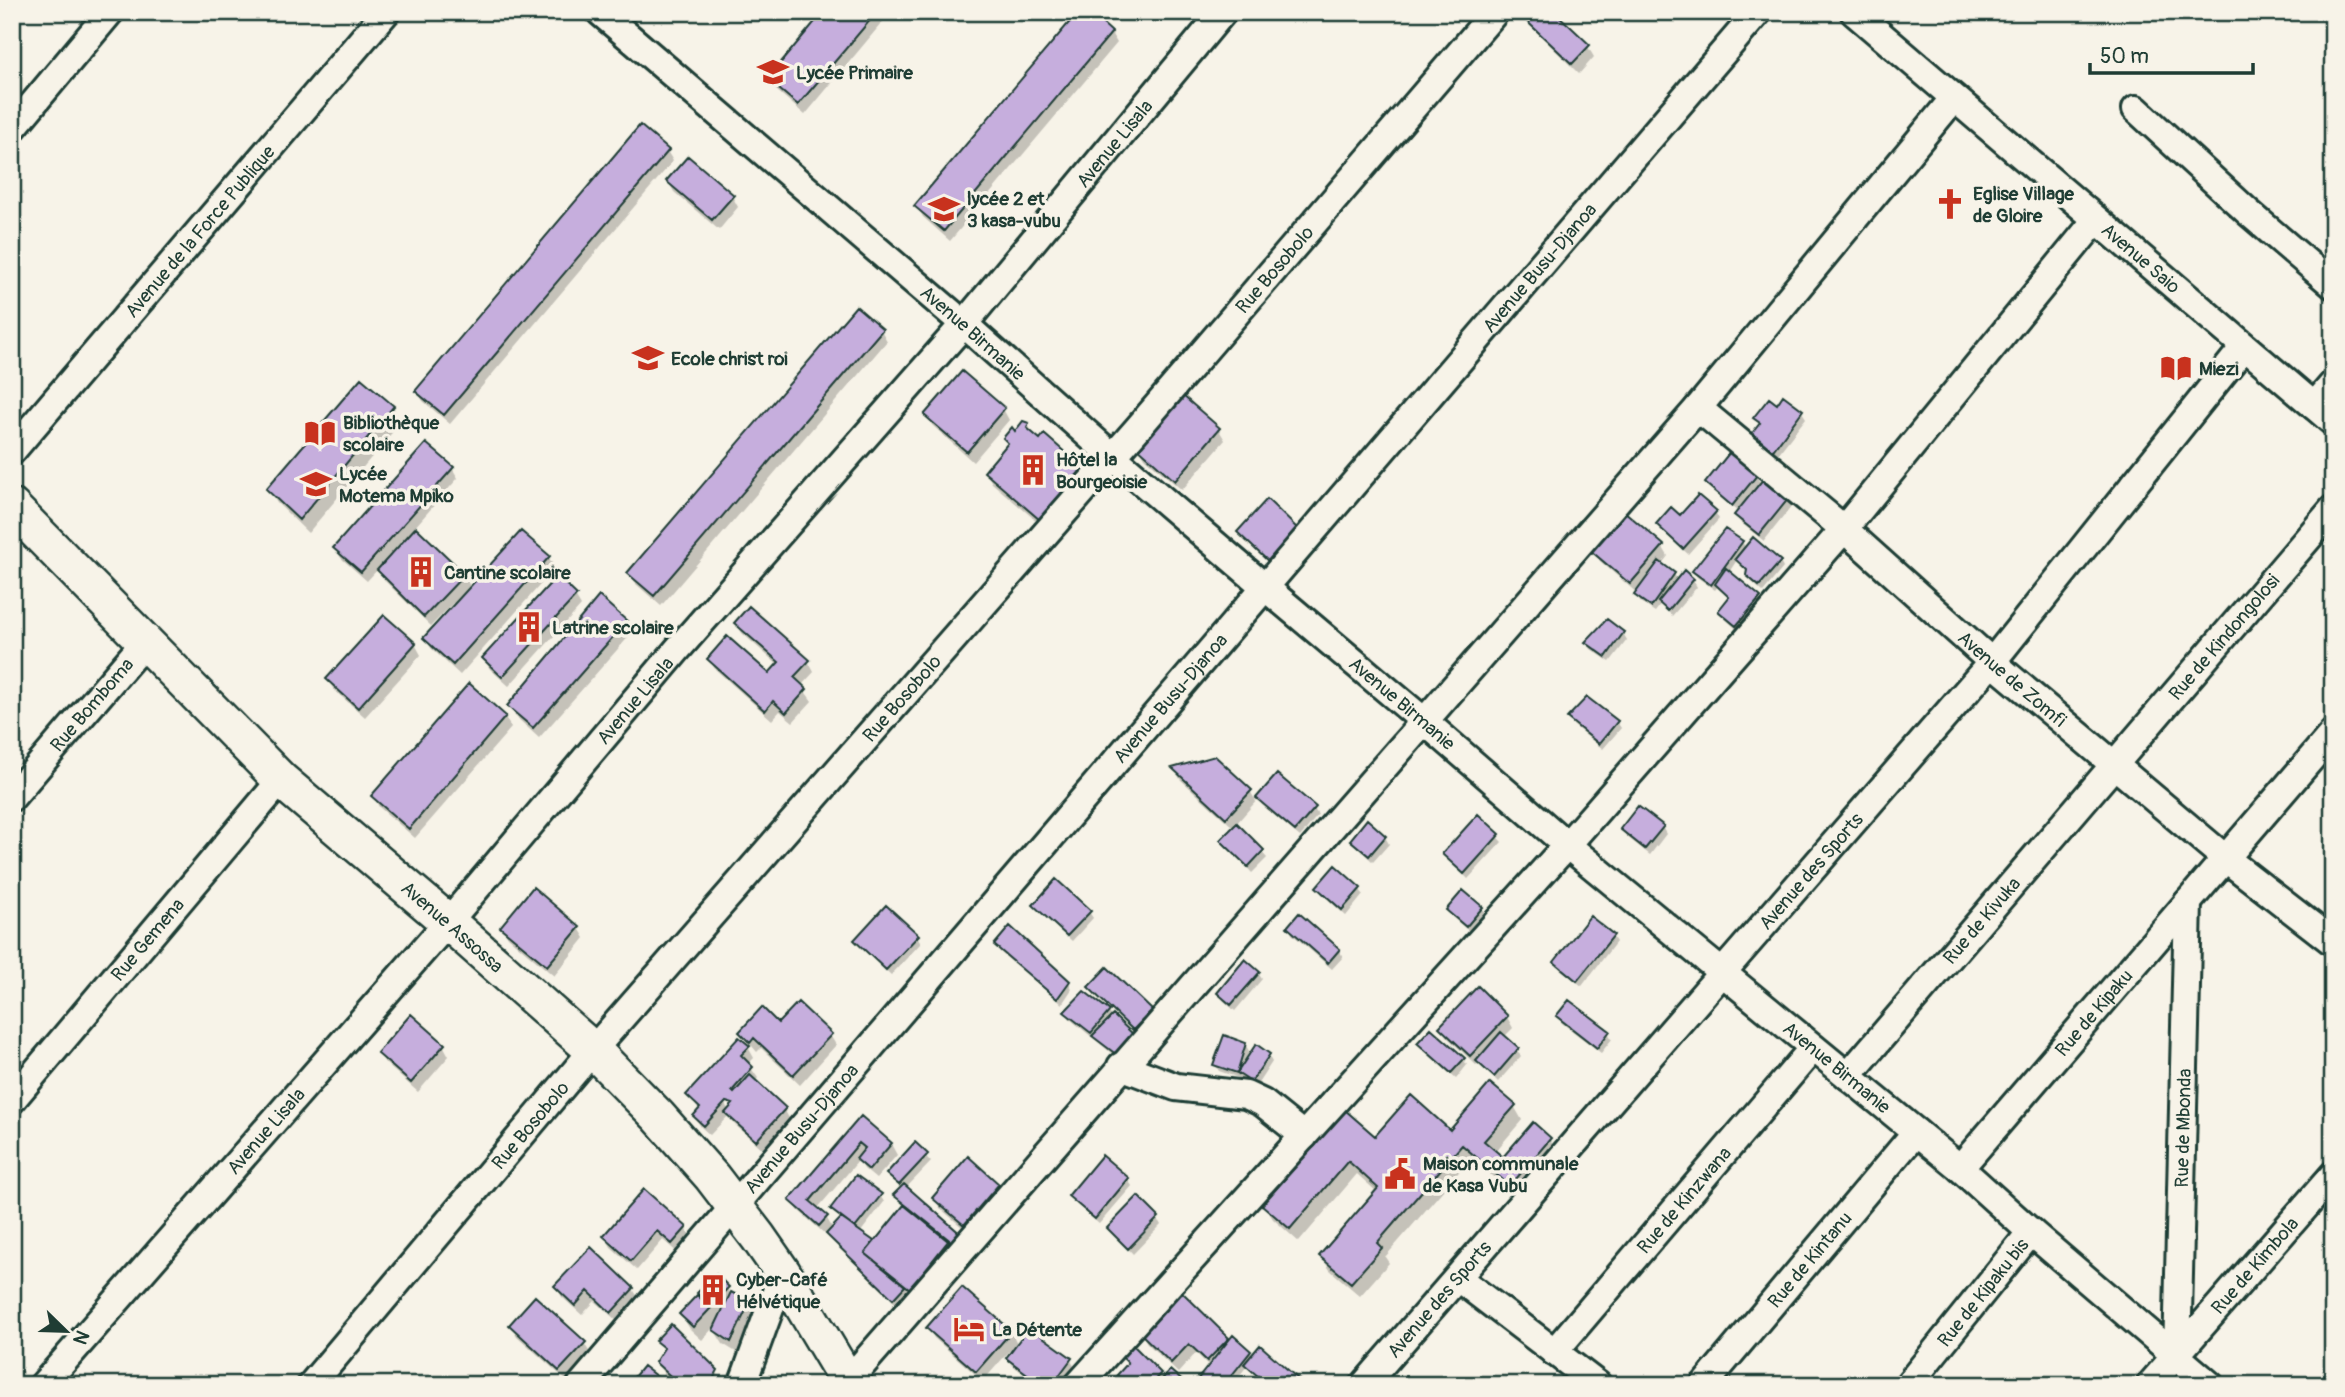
<svg xmlns="http://www.w3.org/2000/svg" width="2345" height="1397" viewBox="0 0 2345 1397" font-family="Pangolin,sans-serif">
<style>
.shadow{fill:#0003;fill-rule:evenodd}
.building{fill:#c6aedd;stroke:#1f3d34;stroke-width:2}
.lines{fill:none;stroke-linecap:round;stroke-linejoin:round}
.minor-casing{stroke:#1f3d34;stroke-width:32}
.major-casing{stroke:#1f3d34;stroke-width:40}
.minor{stroke:#f7f3e8;stroke-width:26}
.major{stroke:#f7f3e8;stroke-width:35}
.labels{text-anchor:middle;stroke-width:7;stroke-linejoin:round;paint-order:stroke}
.poi-label{font-size:19px;font-weight:bold;fill:#1f3d34;stroke:#f7f3e8;text-anchor:start}
.street-label{font-size:19px;fill:#1f3d34;stroke:#f7f3e8}
</style>
<rect width="100%" height="100%" fill="#f7f3e8"/>
<filter id="ink" filterUnits="userSpaceOnUse"><feTurbulence type="fractalNoise" baseFrequency=".0143" numOctaves="2"/><feDisplacementMap in="SourceGraphic" scale="14" xChannelSelector="R" yChannelSelector="G"/><feConvolveMatrix kernelMatrix="1 2 1 2 8 2 1 2 1" color-interpolation-filters="sRGB"/></filter>
<g filter="url(#ink)">
<!-- shadow -->
<path class="shadow" d="M825,12H891L805,115L775,89L769,79Z
M1517,12H1552L1588,47L1594,57L1579,74Z
M1111,33L1117,43L950,241L923,217L917,206Z
M667,151L673,161L450,424L423,401L417,391Z
M668,181L732,196L738,207L719,230L674,192Z
M881,330L887,341L661,606L636,584L630,573Z
M1784,397L1802,412L1806,418L1775,458L1756,443L1760,426L1755,418L1777,406Z
M393,407L401,422L308,533L277,503L268,489Z
M1003,409L1009,420L973,462L932,425L926,415Z
M1028,425L1034,435L1082,469L1088,479L1046,529L992,483L986,472L1009,445L1005,438Z
M1219,430L1225,440L1182,490L1145,458L1139,447Z
M452,468L458,478L414,528L464,575L471,588L521,533L549,558L555,568L460,675L431,648L425,638L455,606L453,603L431,626L385,581L378,569L367,581L341,558L335,548Z
M1756,476L1761,484L1788,499L1792,506L1764,541L1740,522L1736,515L1738,512L1711,489L1707,483Z
M1267,502L1274,568L1243,539L1239,532Z
M1715,512L1719,519L1688,554L1662,531L1658,524L1680,518Z
M1742,542L1746,548L1780,562L1783,568L1763,592L1752,582L1748,573L1737,560L1729,572L1759,598L1763,605L1740,632L1724,618L1720,611L1729,599L1718,586L1715,590L1697,577L1694,571Z
M1662,546L1668,556L1661,565L1674,574L1678,581L1693,580L1697,587L1672,616L1661,604L1655,612L1640,602L1638,594L1600,561L1594,551Z
M12,554L18,555L20,558L16,587L12,586Z
M575,596L581,606L509,686L490,669L484,659Z
M626,622L632,633L539,738L515,716L509,706Z
M736,623L808,661L814,672L801,686L812,701L793,722L780,711L772,720L715,669L709,659L769,676L778,665L742,633Z
M1623,633L1627,640L1610,662L1591,649L1587,642Z
M415,644L421,655L365,717L334,690L328,680Z
M505,717L511,728L415,838L379,807L373,796Z
M1569,718L1617,722L1621,728L1603,749L1573,725Z
M1175,769L1250,791L1256,801L1277,777L1314,809L1318,815L1300,837L1262,805L1258,799L1236,824L1267,858L1252,873L1222,840L1234,828L1180,779Z
M1478,817L1502,842L1468,879L1444,854Z
M1367,822L1385,837L1389,844L1373,862L1356,846L1352,840Z
M1662,827L1666,834L1650,855L1626,836L1622,829Z
M1318,888L1360,889L1363,895L1346,916L1322,894Z
M1464,893L1482,908L1486,915L1471,933L1452,917L1448,911Z
M1035,905L1089,912L1093,918L1072,941L1039,911Z
M1299,916L1339,950L1343,957L1332,969L1292,934L1289,927Z
M502,927L579,928L585,938L554,976L508,937Z
M917,936L921,943L891,975L860,946L856,940Z
M1612,936L1616,942L1582,986L1560,969L1556,962Z
M996,945L1069,982L1072,989L1062,1004L1000,952Z
M1258,973L1262,979L1235,1011L1223,1000L1219,993Z
M1090,987L1151,1011L1154,1017L1138,1035L1094,994Z
M1478,989L1507,1017L1513,1028L1504,1037L1521,1056L1498,1082L1479,1063L1476,1065L1447,1037L1441,1027Z
M1066,1012H1109L1113,1019L1121,1061L1070,1019Z
M1558,1016L1608,1033L1612,1039L1601,1053L1562,1023Z
M778,1025L830,1035L836,1045L800,1085L761,1048L757,1052L741,1033Z
M1420,1043L1463,1059L1467,1065L1456,1079L1423,1050Z
M1245,1044L1249,1051L1246,1060L1268,1055L1272,1062L1255,1088L1242,1079L1219,1071L1215,1065Z
M443,1045L449,1056L418,1092L385,1063L379,1053Z
M748,1047L754,1058L748,1064L758,1078L755,1082L784,1109L790,1120L763,1150L733,1123L729,1115L710,1135L701,1127L695,1117L700,1111L688,1096ZM723,1093L732,1108L729,1111L720,1095Z
M1514,1106L1522,1120L1495,1152L1503,1160L1533,1125L1550,1140L1558,1154L1519,1199L1471,1158L1385,1257L1389,1263L1360,1296L1330,1270L1321,1256L1377,1192L1357,1174L1299,1242L1273,1219L1264,1205L1376,1139L1450,1132Z
M861,1119L891,1144L897,1155L876,1179L864,1169L859,1160L817,1209L826,1217L833,1229L842,1220L832,1209L880,1195L884,1202L860,1233L874,1244L905,1207L895,1196L901,1189L889,1174L915,1145L931,1162L906,1188L961,1251L945,1239L953,1253L897,1305L832,1241L827,1233L826,1235L798,1210L792,1200Z
M1103,1158L1128,1180L1132,1186L1099,1224L1074,1202L1070,1196Z
M998,1185L1004,1195L970,1234L940,1208L934,1198Z
M644,1192L686,1228L692,1239L679,1254L663,1240L637,1270L611,1247L605,1236Z
M1157,1218L1161,1225L1133,1254L1109,1228Z
M716,1276L731,1294L749,1303L757,1317L739,1354L723,1344L713,1328L702,1340L690,1329L681,1315Z
M556,1286L633,1289L639,1299L618,1322L595,1301L582,1315L562,1297Z
M511,1325L584,1343L590,1353L566,1380L517,1336Z
M928,1328L1011,1332L1018,1345L1070,1359L1074,1366L1060,1385H1039L1012,1365L1008,1358L1014,1350L1012,1348L983,1381L934,1338Z
M1141,1333L1227,1339L1229,1343L1250,1352L1253,1356L1302,1385H1266L1247,1366L1232,1385H1195L1210,1367L1196,1353L1178,1373L1147,1343Z
M657,1341L716,1371L724,1385H675L665,1376L657,1362L664,1352Z
M1124,1357L1160,1374L1164,1380L1184,1385H1126L1119,1375L1129,1365Z
M1103,1374L1114,1385H1093Z"/>
<!-- building -->
<path class="building" d="M823,12H877L798,105L767,79Z
M1078,12H1090L1112,32L944,231L914,206Z
M1517,12H1555L1590,45L1572,64Z
M640,125L669,150L444,415L415,391Z
M688,156L734,195L712,220L666,181Z
M856,306L883,329L654,596L627,573Z
M962,371L1005,408L967,452L924,415Z
M361,378L394,406L299,520L266,489Z
M1182,395L1220,428L1175,481L1137,447Z
M1783,395L1803,410L1771,453L1750,436L1760,423L1753,418L1769,398L1777,404Z
M1023,421L1029,423L1027,428L1040,439L1044,434L1083,468L1040,520L984,472L1008,443L1003,438L1012,427L1015,431Z
M426,443L454,467L361,572L333,548Z
M1730,452L1758,474L1732,506L1705,483Z
M1764,478L1789,498L1759,535L1734,515Z
M1698,495L1717,511L1683,549L1656,524L1671,507L1680,515Z
M1267,499L1299,530L1269,562L1237,532Z
M1624,511L1664,545L1630,584L1591,551Z
M416,527L465,574L424,617L377,570Z
M1725,529L1743,541L1711,585L1692,571Z
M521,531L550,556L453,665L423,638Z
M1753,537L1781,561L1759,586L1746,575L1747,570L1735,559Z
M12,553H19L16,585H12Z
M1659,561L1675,573L1651,607L1634,595Z
M1726,568L1761,597L1736,626L1718,611L1729,597L1715,584Z
M1684,570L1694,579L1668,611L1658,602Z
M557,576L577,595L502,677L482,658Z
M599,596L627,621L533,728L507,706Z
M749,606L810,660L794,677L807,689L786,713L773,701L765,711L707,659L727,636L769,673L779,662L734,623Z
M384,615L416,643L358,708L326,679Z
M1607,619L1624,632L1606,657L1585,642Z
M469,683L506,716L409,829L371,796Z
M1587,697L1618,721L1599,744L1567,718Z
M1215,756L1252,790L1226,818L1172,768Z
M1277,774L1316,807L1295,831L1256,798Z
M1638,806L1664,826L1645,849L1620,829Z
M1478,814L1500,834L1464,874L1442,854Z
M1367,819L1386,836L1369,856L1350,840Z
M1237,823L1264,850L1248,867L1220,840Z
M1335,865L1361,888L1342,910L1316,887Z
M1056,879L1091,911L1067,936L1033,905Z
M533,887L580,927L547,966L500,927Z
M1463,890L1483,907L1466,927L1446,910Z
M886,905L919,935L886,970L854,940Z
M1299,913L1340,949L1328,963L1287,927Z
M1590,916L1614,935L1577,981L1554,962Z
M1010,926L1070,981L1057,999L994,945Z
M1245,959L1260,972L1231,1005L1217,993Z
M1107,967L1152,1010L1133,1030L1088,987Z
M1478,986L1508,1016L1470,1056L1439,1027Z
M1084,991L1110,1011L1091,1033L1064,1012Z
M1569,1000L1610,1031L1597,1048L1556,1016Z
M798,1002L832,1034L793,1075L754,1038L750,1043L739,1032L762,1007L778,1023Z
M411,1014L445,1044L411,1083L377,1053Z
M1113,1015L1135,1036L1117,1055L1092,1036Z
M1431,1028L1465,1058L1451,1073L1417,1043Z
M1501,1032L1519,1048L1494,1077L1476,1061Z
M1224,1035L1246,1043L1237,1073L1213,1065Z
M739,1037L750,1046L741,1055L753,1067L732,1091L734,1093L750,1075L786,1108L756,1141L725,1113L733,1104L726,1102L704,1126L693,1116L700,1108L686,1095Z
M1256,1044L1270,1054L1251,1082L1237,1073Z
M1490,1083L1516,1105L1484,1141L1503,1157L1533,1122L1551,1138L1510,1186L1462,1145L1377,1243L1382,1248L1351,1283L1319,1256L1378,1188L1348,1161L1290,1229L1262,1205L1345,1110L1375,1136L1411,1095L1450,1130Z
M861,1116L892,1143L869,1170L856,1159L865,1148L859,1143L810,1201L828,1216L819,1226L789,1200Z
M915,1142L928,1154L899,1185L886,1174Z
M1102,1155L1129,1178L1095,1219L1068,1196Z
M968,1156L999,1184L964,1225L932,1198Z
M856,1175L882,1194L855,1228L830,1209Z
M904,1184L964,1237L957,1246L893,1195Z
M644,1189L687,1227L672,1244L657,1231L631,1261L603,1236Z
M1138,1196L1159,1217L1128,1249L1107,1228Z
M904,1205L948,1241L910,1289L865,1253Z
M841,1218L874,1241L865,1253L905,1286L893,1299L826,1234Z
M591,1247L634,1288L611,1313L588,1291L575,1306L554,1286Z
M716,1274L729,1287L710,1306L697,1293Z
M962,1287L1012,1331L976,1372L926,1328Z
M1180,1290L1229,1338L1207,1361L1189,1344L1171,1363L1139,1332Z
M731,1292L750,1302L731,1342L713,1330Z
M697,1295L711,1308L693,1327L679,1314Z
M535,1296L586,1342L559,1371L509,1325Z
M671,1324L718,1370L710,1385H680L655,1362L664,1348L655,1341Z
M1029,1327L1072,1358L1052,1385H1042L1006,1358Z
M1233,1335L1251,1351L1224,1385H1193Z
M1133,1345L1161,1373L1150,1385H1127L1117,1375L1128,1363L1122,1357Z
M1260,1345L1305,1385H1268L1244,1364Z
M643,1366L661,1380L657,1385H643L634,1377Z
M1170,1370L1187,1385H1157Z"/>
<g class="lines">
<defs>
<g id="minor">
<path id="s1" d="M600,12L964,324L1112,456L1266,588L1424,721L1567,845L1960,1168L2031,1232L2210,1385"/>
<path id="s2" d="M1854,12L2333,422"/>
<path d="M2136,109L2248,212L2333,285"/>
<path d="M12,129L110,12"/>
<path d="M2314,406L2333,384"/>
<path id="s3" d="M1698,408L1844,529L1992,662L2225,858L2333,942"/>
<path id="s4" d="M12,451L386,12"/>
<path id="s5" d="M12,797L144,643"/>
<path d="M1121,1066L1176,1087L1246,1095L1263,1103L1304,1136"/>
<path id="s6" d="M1848,1076L2333,509"/>
<path id="s7" d="M12,1100L281,780"/>
<path id="s8" d="M1960,1168L2333,733"/>
<path d="M1458,1278L1598,1385"/>
<path id="s9" d="M1554,1352L1813,1048"/>
<path id="s10" d="M2177,1356L2188,902"/>
<path d="M848,1381L1698,408L1954,98"/>
<path id="s11" d="M43,1385L448,922L677,650L964,324L1223,12"/>
<path id="s12" d="M311,1385L593,1050L1138,428L1495,12"/>
<path id="s13" d="M581,1385L1758,12"/>
<path d="M742,1385L783,1273"/>
<path d="M1078,1385L1567,845L1844,529L2096,220"/>
<path id="s14" d="M1364,1385L1992,662L2244,347"/>
<path id="s15" d="M1704,1385L1916,1132"/>
<path id="s16" d="M1908,1385L2031,1232"/>
<path id="s17" d="M2150,1385L2333,1175"/>
</g>
<g id="major">
<path id="s18" d="M12,507L281,780L448,922L593,1050L658,1116L712,1177L758,1237L783,1273L850,1385"/>
</g>
</defs>
<!-- minor casing -->
<use href="#minor" class="minor-casing"/>
<!-- major casing -->
<use href="#major" class="major-casing"/>
<!-- minor -->
<use href="#minor" class="minor"/>
<!-- major -->
<use href="#major" class="major"/>
</g>
</g>
<!-- icons -->
<defs>
<symbol id="school-bare" viewBox="-9 -9 18 18"><path d="M0-5L7-2L0 1L-7-2ZM-4 1L0 2.5L4 1V4Q0 6-4 4Z" fill="#c8321e" stroke="#f7f3e8" stroke-width="2.5" paint-order="stroke"/></symbol>
<symbol id="church-bare" viewBox="-9 -9 18 18"><path d="M-1.2-6h2.4v3.5h3.3v2.4h-3.3V6h-2.4V-.1h-3.3v-2.4h3.3Z" fill="#c8321e" stroke="#f7f3e8" stroke-width="2.5" paint-order="stroke"/></symbol>
<symbol id="library-bare" viewBox="-9 -9 18 18"><path d="M-6-4Q-3-5.5-.7-3.5V5Q-3 3-6 4ZM6-4Q3-5.5 .7-3.5V5Q3 3 6 4Z" fill="#c8321e" stroke="#f7f3e8" stroke-width="2.5" paint-order="stroke"/></symbol>
<symbol id="building-bare" viewBox="-9 -9 18 18"><path d="M-4-6H4V6H1V3H-1V6H-4ZM-2.5-4.3h1.7v1.8h-1.7ZM.8-4.3h1.7v1.8H.8ZM-2.5-1h1.7V.8h-1.7ZM.8-1h1.7V.8H.8Z" fill="#c8321e" stroke="#f7f3e8" stroke-width="2.5" paint-order="stroke"/></symbol>
<symbol id="civic-bare" viewBox="-9 -9 18 18"><path d="M-.6-6.5H3V-4.5H.6V-3L4-1V1h2V6H-6V1h2V-1L-.6-3ZM-1.2 2.5V6h2.4V2.5Z" fill="#c8321e" stroke="#f7f3e8" stroke-width="2.5" paint-order="stroke"/></symbol>
<symbol id="hotel-bare" viewBox="-9 -9 18 18"><path d="M-6-4.5h1.5V1H6V5H4.5V3h-9V5H-6ZM-4 0a1.8 1.8 0 1 1 3.6 0ZM.5 0V-2.5h3Q6-2.5 6 0Z" fill="#c8321e" stroke="#f7f3e8" stroke-width="2.5" paint-order="stroke"/></symbol>
</defs>
<g fill-rule="evenodd">
<use href="#school-bare" x="751" y="50" width="44" height="44"/>
<use href="#church-bare" x="1928" y="182" width="44" height="44"/>
<use href="#school-bare" x="922" y="187" width="44" height="44"/>
<use href="#school-bare" x="626" y="336" width="44" height="44"/>
<use href="#library-bare" x="2154" y="346" width="44" height="44"/>
<use href="#library-bare" x="298" y="411" width="44" height="44"/>
<use href="#building-bare" x="1011" y="448" width="44" height="44"/>
<use href="#school-bare" x="294" y="462" width="44" height="44"/>
<use href="#building-bare" x="399" y="550" width="44" height="44"/>
<use href="#building-bare" x="507" y="605" width="44" height="44"/>
<use href="#civic-bare" x="1378" y="1152" width="44" height="44"/>
<use href="#building-bare" x="691" y="1268" width="44" height="44"/>
<use href="#hotel-bare" x="947" y="1307" width="44" height="44"/>
</g>
<g class="labels">
<!-- poi labels -->
<g class="poi-label">
<text x="796" y="79">Lycée Primaire</text>
<text x="1973" y="200">Eglise Village<tspan x="1973" dy="22">de Gloire</tspan></text>
<text x="967" y="205">lycée 2 et<tspan x="967" dy="22">3 kasa-vubu</tspan></text>
<text x="671" y="365">Ecole christ roi</text>
<text x="2199" y="375">Miezi</text>
<text x="343" y="429">Bibliothèque<tspan x="343" dy="22">scolaire</tspan></text>
<text x="1056" y="466">Hôtel la<tspan x="1056" dy="22">Bourgeoisie</tspan></text>
<text x="339" y="480">Lycée<tspan x="339" dy="22">Motema Mpiko</tspan></text>
<text x="444" y="579">Cantine scolaire</text>
<text x="552" y="634">Latrine scolaire</text>
<text x="1423" y="1170">Maison communale<tspan x="1423" dy="22">de Kasa Vubu</tspan></text>
<text x="736" y="1286">Cyber-Café<tspan x="736" dy="22">Hélvétique</tspan></text>
<text x="992" y="1336">La Détente</text>
</g>
<!-- street labels -->
<g class="street-label">
<text dy="7" stroke="none"><textPath href="#s11" startOffset="1640">Avenue Lisala</textPath></text>
<text dy="7" stroke="none"><textPath href="#s4" startOffset="289">Avenue de la Force Publique</textPath></text>
<text dy="7" stroke="none"><textPath href="#s2" startOffset="378">Avenue Saio</textPath></text>
<text dy="7" stroke="none"><textPath href="#s13" startOffset="1472">Avenue Busu-Djanoa</textPath></text>
<text dy="7" stroke="none"><textPath href="#s12" startOffset="1474">Rue Bosobolo</textPath></text>
<text dy="7" stroke="none"><textPath href="#s1" startOffset="492">Avenue Birmanie</textPath></text>
<text dy="7" stroke="none"><textPath href="#s6" startOffset="578">Rue de Kindongolosi</textPath></text>
<text dy="7" stroke="none"><textPath href="#s3" startOffset="415">Avenue de Zomfi</textPath></text>
<text dy="7" stroke="none"><textPath href="#s12" startOffset="906">Rue Bosobolo</textPath></text>
<text dy="7" stroke="none"><textPath href="#s13" startOffset="905">Avenue Busu-Djanoa</textPath></text>
<text dy="7" stroke="none"><textPath href="#s11" startOffset="905">Avenue Lisala</textPath></text>
<text dy="7" stroke="none"><textPath href="#s1" startOffset="1059">Avenue Birmanie</textPath></text>
<text dy="7" stroke="none"><textPath href="#s5" startOffset="122">Rue Bomboma</textPath></text>
<text dy="7" stroke="none"><textPath href="#s14" startOffset="681">Avenue des Sports</textPath></text>
<text dy="7" stroke="none"><textPath href="#s6" startOffset="205">Rue de Kivuka</textPath></text>
<text dy="7" stroke="none"><textPath href="#s18" startOffset="609">Avenue Assossa</textPath></text>
<text dy="7" stroke="none"><textPath href="#s7" startOffset="210">Rue Gemena</textPath></text>
<text dy="7" stroke="none"><textPath href="#s8" startOffset="205">Rue de Kipaku</textPath></text>
<text dy="7" stroke="none"><textPath href="#s1" startOffset="1626">Avenue Birmanie</textPath></text>
<text dy="7" stroke="none"><textPath href="#s12" startOffset="340">Rue Bosobolo</textPath></text>
<text dy="7" stroke="none"><textPath href="#s13" startOffset="338">Avenue Busu-Djanoa</textPath></text>
<text dy="7" stroke="none"><textPath href="#s10" startOffset="228">Rue de Mbonda</textPath></text>
<text dy="7" stroke="none"><textPath href="#s11" startOffset="338">Avenue Lisala</textPath></text>
<text dy="7" stroke="none"><textPath href="#s9" startOffset="200">Rue de Kinzwana</textPath></text>
<text dy="7" stroke="none"><textPath href="#s15" startOffset="164">Rue de Kintanu</textPath></text>
<text dy="7" stroke="none"><textPath href="#s17" startOffset="159">Rue de Kimbola</textPath></text>
<text dy="7" stroke="none"><textPath href="#s16" startOffset="119">Rue de Kipaku bis</textPath></text>
<text dy="7" stroke="none"><textPath href="#s14" startOffset="114">Avenue des Sports</textPath></text>
</g>
</g>
<!-- margin -->
<rect width="2345" height="1397" fill="none" stroke="#f7f3e8" stroke-width="42"/>
<rect x="21" y="21" width="2303" height="1355" fill="none" stroke="#1f3d34" stroke-width="2.5" filter="url(#ink)"/>
<!-- north arrow -->
<g transform="translate(66 1331) rotate(113)" stroke="#f7f3e8" stroke-width="5" paint-order="stroke">
<path d="M0-5L12 26L0 18L-12 26Z" fill="#1f3d34"/>
<text y="-10" font-size="19" font-weight="bold" text-anchor="middle" fill="#1f3d34">N</text>
</g>
<!-- scale -->
<path d="M2090 63v10h163v-10" fill="none" stroke="#1f3d34" stroke-width="3.5"/>
<text x="2100" y="63" font-size="21" fill="#1f3d34" stroke="#f7f3e8" stroke-width="5" paint-order="stroke">50 m</text>
</svg>
